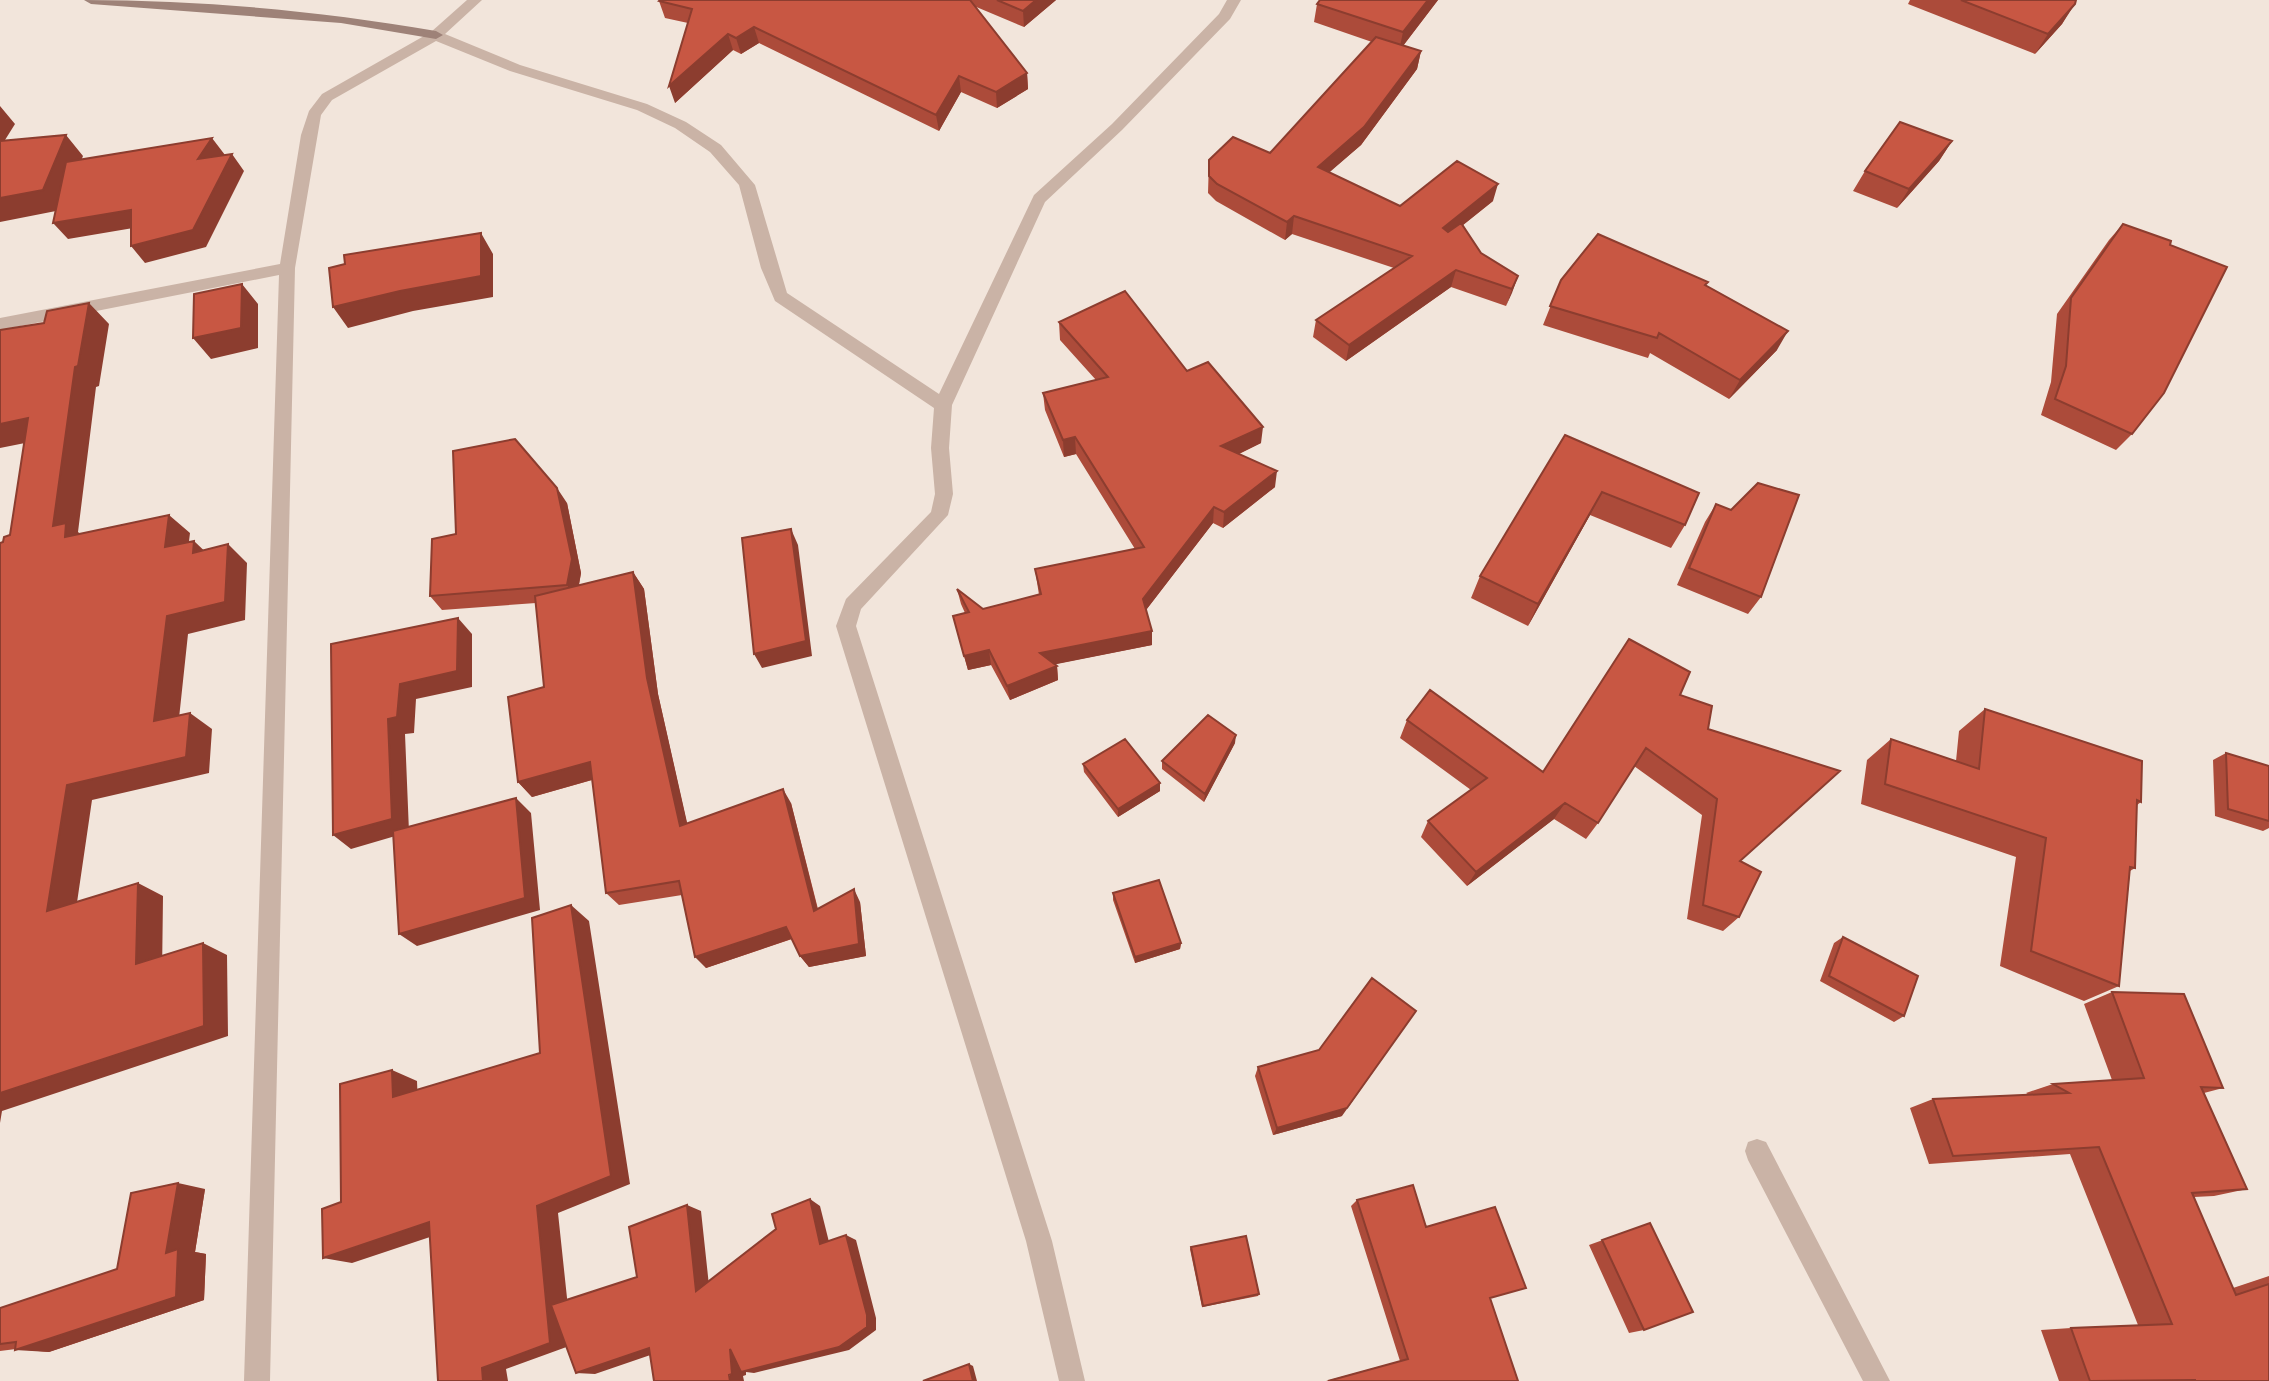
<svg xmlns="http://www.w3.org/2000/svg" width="2269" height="1381" viewBox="0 0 2269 1381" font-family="'Exo 2',sans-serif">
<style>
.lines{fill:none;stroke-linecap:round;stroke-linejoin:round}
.minor{fill:#cab3a6;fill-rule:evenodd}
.secondary{fill:#9e8278;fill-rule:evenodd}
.wall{fill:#ac4b3a}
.shaded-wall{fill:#8c3d2f}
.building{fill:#c85743;stroke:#8c3d2f;stroke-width:2}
</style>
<rect width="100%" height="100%" fill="#f2e5db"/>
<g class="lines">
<!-- minor -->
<path class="minor" d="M467,0H482L445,34L520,65L647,104L686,122L721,145L755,185L787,293L939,394L1034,195L1112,124L1219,14L1227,0H1241L1230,19L1122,130L1045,202L952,405L949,448L953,494L948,515L861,609L856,626L1052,1241L1085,1381H1059L1026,1241L836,626L846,599L931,512L935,494L931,448L934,408L775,301L761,268L739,185L710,152L675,128L637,110L510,71L436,41L332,100L321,115L295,268L270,1381H244L279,275L0,330V318L280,264L301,135L309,111L322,94L431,32Z
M1757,1139L1766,1142L1890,1381H1863L1748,1160L1745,1151L1748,1142Z"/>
<!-- secondary -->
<path class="secondary" d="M84,0C202,0 320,11 436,31L443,35L436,39L341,23L91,4Z"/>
</g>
<!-- wall -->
<path class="wall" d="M660,0H1056L1024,27L974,6L1027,73L1028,89L997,108L961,92L939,131L759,43L741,54L733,50L675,103L688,23L665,18L659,1Z
M1320,0H1438L1403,46L1421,51L1417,69L1361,145L1329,172L1400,206L1493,201L1463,225L1481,253L1518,276L1506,306L1451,287L1346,361L1313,337L1316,320L1394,268L1292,234L1285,240L1216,201L1208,193L1209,160L1270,153L1372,42L1314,22L1317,4Z
M1910,0H2076L2062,24L2035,54L1908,4Z
M1952,141L1939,161L1897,208L1853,191L1865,171Z
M2123,224L2170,245L2132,434L2116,450L2041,415L2051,382L2057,314L2109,240Z
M1561,280L1706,285L1777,350L1729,399L1650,353L1648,358L1543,325Z
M1059,322L1187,371L1261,443L1239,454L1275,487L1223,528L1213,523L1146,610L1152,631V645L1055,664L1057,666L1058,680L1010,700L991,665L968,670L953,616L965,613L961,604L957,589L983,609L1039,595L1035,569L1135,549L1076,454L1064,457L1045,410L1043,393L1096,380L1060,340Z
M1565,435L1685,525L1671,548L1590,515L1528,626L1471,598L1480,576Z
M567,503L581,573L579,585L633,572L644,589L658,694L687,824L791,803L818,909L860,902L866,956L809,967L800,956L792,939L706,968L682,895L619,905L606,893L592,780L532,797L518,782L544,687L536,603L442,610L430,596Z
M1716,504L1761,597L1748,614L1677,585L1705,522Z
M1680,695L1708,729L1740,861L1739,917L1723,931L1687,919L1702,815L1634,766L1598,823L1586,839L1554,819L1467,886L1421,837L1428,821L1471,790L1400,738L1407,720L1543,772Z
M1985,709L2141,802L2137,805L2135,868L2130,871L2119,986L2084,1001L2000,966L2016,857L1861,804L1867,760L1891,739L1956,761L1959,731Z
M1235,743L1204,802L1162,769V761Z
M2226,753L2269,766V828L2263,831L2215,816L2213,760Z
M1083,764L1160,791L1118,817L1084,772Z
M1113,893L1181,943L1180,949L1135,963L1113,900Z
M1843,937L1904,1016L1894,1022L1820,981L1834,943Z
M2112,992L2223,1088L2204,1093L2247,1189L2214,1196L2194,1197L2233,1288L2269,1276V1381H2059L2041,1330L2071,1328L2138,1325L2070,1154L1929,1164L1910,1108L1933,1099L2029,1095L2026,1093L2053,1084L2112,1080L2084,1004Z
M1258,1067L1342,1116L1273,1135L1255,1076Z
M205,1189L195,1252L206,1254L204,1300L49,1352L16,1349L0,1351V1308L117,1269Z
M1357,1200L1426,1227L1490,1298L1518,1381H1326L1400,1361L1351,1206Z
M1650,1223L1644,1330L1629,1333L1589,1245Z
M1191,1247L1259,1294L1258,1296L1202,1307L1190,1249Z"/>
<!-- shaded-wall -->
<path class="shaded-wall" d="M1036,0H1056L1024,27L1023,11Z
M1428,0H1438L1399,51L1403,32Z
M2075,4L2062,24L2035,54L2048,34Z
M754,27L759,43L741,54L736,38Z
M728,34L733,50L675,103L669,86Z
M1421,51L1417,69L1361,145L1316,184L1318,167Z
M1027,73L1028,89L997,108L996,92Z
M959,76L961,92L939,131L936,115Z
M0,106L15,124L0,148Z
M66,135L83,156L61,210L0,222V198Z
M212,138L225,155L198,159Z
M1952,141L1939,161L1897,208L1909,189Z
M232,154L244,171L206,247L145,263L131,246Z
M1498,184L1493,201L1438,245L1443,228Z
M131,210L145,226L68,239L53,223Z
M1294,216L1292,234L1285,240L1287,222Z
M481,233L493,254V297L413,311L348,328L333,307Z
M1456,270L1451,287L1346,361L1349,345Z
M1518,276L1512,293L1506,306L1512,289Z
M242,284L258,304V348L211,359L193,338Z
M89,303L109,324L99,386L96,387L78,532L89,541L88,555L53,526L75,367Z
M1788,331L1777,350L1729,399L1740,380Z
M28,418L50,438L0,448V424Z
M1263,427L1261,443L1220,463L1221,446Z
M1075,437L1076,454L1064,457L1063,440Z
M1277,471L1275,487L1223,528L1224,512Z
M557,488L567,503L581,573L576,600L567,585Z
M1602,492L1590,515L1528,626L1538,604Z
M1214,507L1213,523L1143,614V599Z
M169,515L190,533L186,566L165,547Z
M791,529L798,545L812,656L762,668L754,654Z
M194,541L214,560L193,553Z
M228,544L247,563L245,620L188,634L177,737L154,721L167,616Z
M633,572L644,589L658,694L691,840L680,826L647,678Z
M458,618L472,634V687L416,699L414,733L405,734L409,832L351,849L333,835L400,684Z
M1152,631V645L1042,667L1040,653Z
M989,650L991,665L968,670L964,656Z
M1057,666L1058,680L1010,700L1007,686Z
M190,713L212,729L209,773L92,800L74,923L47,911L67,785Z
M1236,735L1235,743L1204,802L1205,794Z
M590,762L602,777L532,797L518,782Z
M1160,783V791L1118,817V809Z
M783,789L791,803L821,923L814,911Z
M516,798L531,813L540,910L417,946L399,934Z
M1565,803L1554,819L1467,886L1476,872Z
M138,883L163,896L162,976L136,964Z
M854,889L860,902L866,956L809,967L800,956Z
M571,905L589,921L630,1184L558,1213L572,1345L506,1369L508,1381H483L482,1368L537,1206Z
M786,927L794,938L706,968L695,957Z
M203,943L227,955L228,1036L2,1111L0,1123V1093Z
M1181,943L1180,949L1135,963V957Z
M1416,1011L1342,1116L1273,1135L1277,1128Z
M392,1070L417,1081L418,1107L393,1097Z
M178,1183L205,1189L195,1252L206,1254L204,1300L49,1352L15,1350L166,1253Z
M810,1199L820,1206L831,1250L820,1244Z
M687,1205L701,1211L710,1295L696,1291Z
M429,1222L454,1229L352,1263L323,1258Z
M846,1235L856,1240L876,1318V1330L849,1350L754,1373L746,1372V1375L743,1376L744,1381H730V1349Z
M649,1348L665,1350L595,1374L576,1373Z
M969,1364L973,1366L977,1381H973Z"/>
<!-- building -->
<path class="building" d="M660,0H970L1027,73L996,92L959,76L936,115L754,27L736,38L728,34L669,86L692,9L659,1Z
M997,0H1036L1023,11Z
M1320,0H1428L1403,32L1317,4Z
M1961,0H2076L2075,4L2048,34Z
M1376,37L1421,51L1364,127L1318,167L1400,206L1457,161L1498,184L1443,228L1448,232L1461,223L1481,253L1518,276L1512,289L1456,270L1349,345L1316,320L1412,256L1294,216L1287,222L1217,184L1209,176V160L1233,137L1270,153Z
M1900,122L1952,141L1909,189L1865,171Z
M66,135L43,190L0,198V141Z
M212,138L198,159L232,154L193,230L131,246V210L53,223L66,162Z
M2123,224L2171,241L2170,245L2227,267L2164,393L2132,434L2055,399L2066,366L2071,298Z
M481,233V276L400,291L333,307L329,268L345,264L344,255Z
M1598,234L1708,282L1705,285L1788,331L1740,380L1659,333L1657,338L1550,306L1561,280Z
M242,284L241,328L193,338L194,294Z
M1125,291L1187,371L1208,362L1263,427L1221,446L1277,471L1224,512L1214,507L1143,599L1152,631L1040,653L1057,666L1007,686L989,650L964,656L953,616L969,612L957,589L983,609L1041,594L1035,569L1144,547L1075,437L1063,440L1043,393L1108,377L1059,322Z
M89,303L78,366L75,367L53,526L66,523L65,537L169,515L165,547L194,541L193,553L228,544L225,602L167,616L154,721L190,713L186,757L67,785L47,911L138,883L136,964L203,943L204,1026L0,1093V543L3,542L4,537L10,535L28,418L0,424V330L44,323L47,311Z
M1565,435L1699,493L1685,525L1602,492L1538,604L1480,576Z
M515,439L557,488L572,559L567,585L430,596L432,539L456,534L453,451Z
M1758,483L1799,495L1761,597L1689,568L1716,504L1731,510Z
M791,529L806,641L754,654L742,538Z
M633,572L647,678L680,826L783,789L814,911L854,889L859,944L800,956L786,927L695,957L679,881L606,893L590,762L518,782L508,697L544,687L535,596Z
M458,618L457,671L400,684L397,717L388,719L392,819L333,835L331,644Z
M1629,639L1690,672L1680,695L1712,706L1708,729L1840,771L1740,861L1761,872L1739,917L1703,905L1717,799L1646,748L1598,823L1565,803L1476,872L1428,821L1487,778L1407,720L1430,690L1543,772Z
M1985,709L2142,761L2141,802L2137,800L2135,868L2130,867L2119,986L2031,951L2046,838L1885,784L1891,739L1979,769Z
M1208,715L1236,735L1205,794L1162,761Z
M1125,739L1160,783L1118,809L1083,764Z
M2226,753L2269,766V821L2228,809Z
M516,798L525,898L399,934L393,831Z
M1159,880L1181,943L1135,957L1113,893Z
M571,905L611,1176L537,1206L550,1343L482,1368L483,1381H438L429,1222L323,1258L322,1209L341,1202L340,1084L392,1070L393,1097L540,1053L532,918Z
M1843,937L1918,976L1904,1016L1829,976Z
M1372,978L1416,1011L1347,1108L1277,1128L1258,1067L1319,1050Z
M2112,992L2184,994L2223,1088L2201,1087L2247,1189L2192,1193L2236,1295L2269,1284V1381H2195V1380L2090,1381L2071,1328L2172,1324L2099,1147L1953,1156L1933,1099L2069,1093L2053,1084L2144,1078Z
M178,1183L166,1253L178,1249L176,1297L15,1350L16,1342L0,1344V1308L117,1269L131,1193Z
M1413,1185L1426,1227L1495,1207L1526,1288L1490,1298L1518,1381H1328L1408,1359L1357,1200Z
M810,1199L820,1244L846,1235L867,1315V1327L839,1347L741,1372L730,1349L732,1374L729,1375L730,1381H654L649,1348L576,1373L551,1305L637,1277L629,1227L687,1205L696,1291L776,1229L772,1214Z
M1650,1223L1693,1312L1644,1330L1602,1240Z
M1246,1236L1259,1294L1203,1306L1191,1247Z
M969,1364L973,1381H923Z"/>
</svg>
